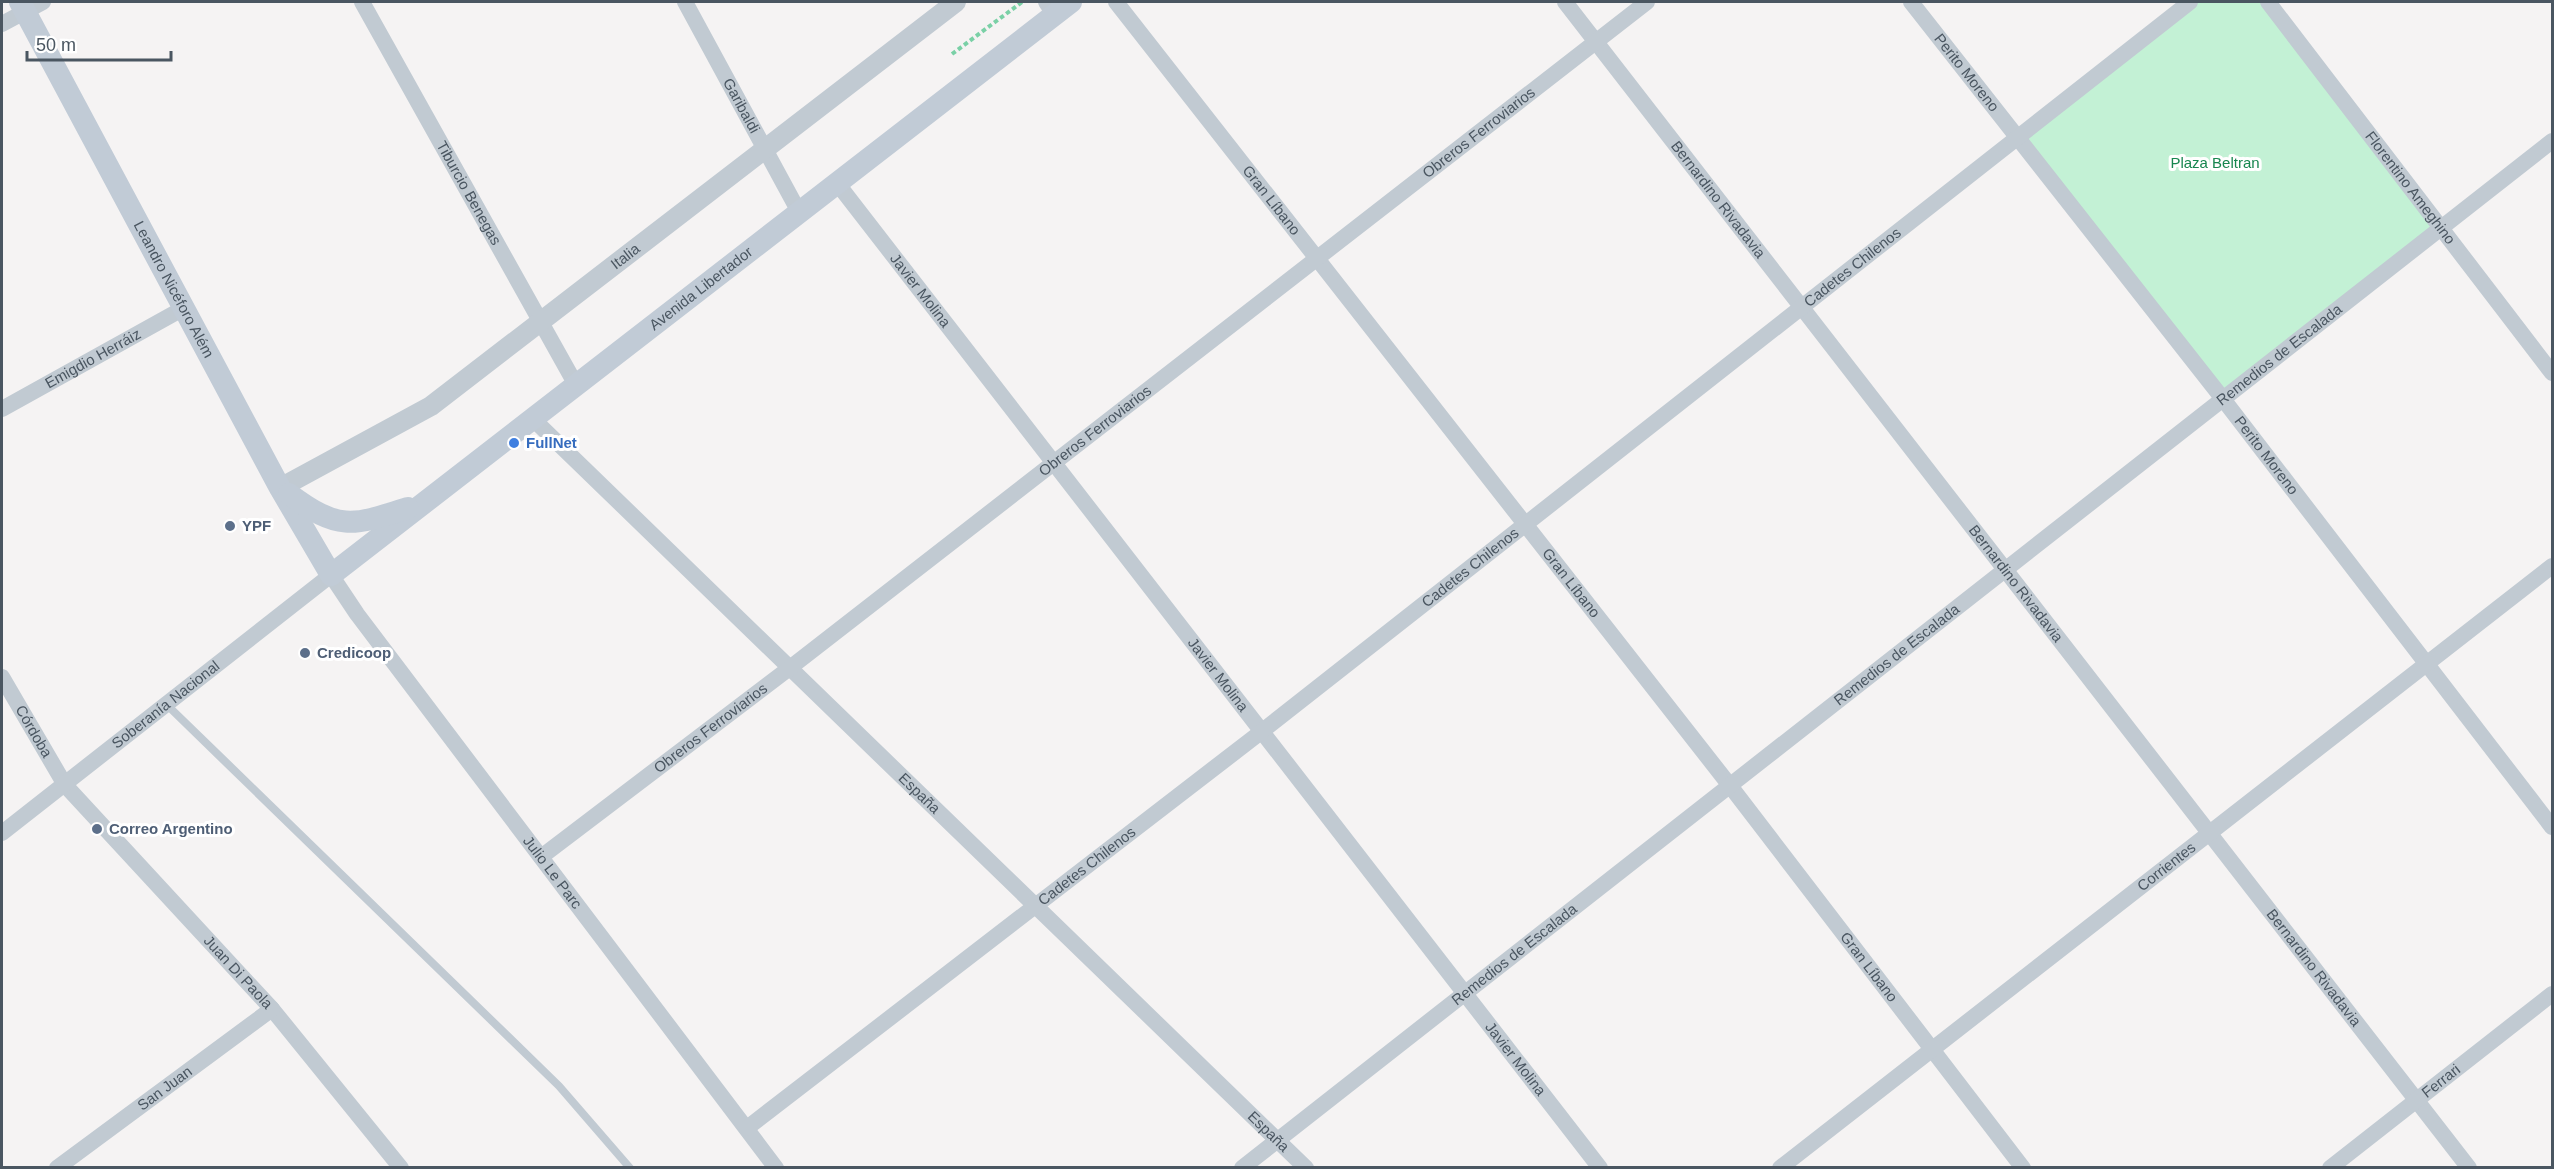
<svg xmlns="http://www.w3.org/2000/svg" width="2554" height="1169" viewBox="0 0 2554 1169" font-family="Arial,sans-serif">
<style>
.green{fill:#c3f1d5}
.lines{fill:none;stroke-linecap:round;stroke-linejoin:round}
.path{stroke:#7ad0a6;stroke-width:4;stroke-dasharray:4.5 3;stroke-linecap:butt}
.service{stroke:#c1cad2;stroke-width:8}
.minor{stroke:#c1cad2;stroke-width:16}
.tertiary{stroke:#c1cad2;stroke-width:20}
.secondary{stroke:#c1cbd6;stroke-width:22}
.shop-dot{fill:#3f7fe0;stroke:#fff;stroke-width:2}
.service-dot{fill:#5c6f8a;stroke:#fff;stroke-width:2}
.labels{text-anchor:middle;stroke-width:6;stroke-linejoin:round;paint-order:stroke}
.street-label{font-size:15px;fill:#4a5661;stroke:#fff}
.park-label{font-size:15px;fill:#17864f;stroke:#fff}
.shop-label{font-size:15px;font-weight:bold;fill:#366cbe;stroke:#fff;text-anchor:start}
.service-label{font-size:15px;font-weight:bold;fill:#4e5e75;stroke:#fff;text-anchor:start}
</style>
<rect width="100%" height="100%" fill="#f5f3f3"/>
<!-- green -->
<path class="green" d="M2190,2H2268L2441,228L2223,399L2017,139Z"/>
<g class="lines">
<!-- path -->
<path class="path" d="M952,54L1022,2"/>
<!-- service -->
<path class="service" d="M167,705L559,1086L630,1168"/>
<!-- minor -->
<g class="minor">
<path id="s1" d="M362,2L576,385"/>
<path id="s2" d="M685,2L799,212"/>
<path d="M1046,2L1054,14"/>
<path id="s3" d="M1116,2L1731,787L2023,1168"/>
<path id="s4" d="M1565,2L2469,1168"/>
<path id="s5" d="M1911,2L2223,399L2552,827"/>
<path id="s6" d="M2268,2L2552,373"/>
<path d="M2,24L43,2"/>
<path id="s7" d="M837,183L1600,1168"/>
<path id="s8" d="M2,409L184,308"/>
<path id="s9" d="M533,419L1306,1168"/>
<path id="s10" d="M2,677L65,785L272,1009L401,1168"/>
<path id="s11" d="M2,833L331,575L357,614L776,1168"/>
<path id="s12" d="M541,857L791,667L1647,2"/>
<path id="s13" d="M747,1128L1261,732L2190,2"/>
<path id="s14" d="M57,1168L272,1009"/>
<path id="s15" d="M1242,1168L2552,141"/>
<path id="s16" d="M1780,1168L2552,566"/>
<path id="s17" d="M2330,1168L2552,994"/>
</g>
<!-- tertiary -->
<path class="tertiary" id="s18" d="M280,488L431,406L956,2"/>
<!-- secondary -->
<g class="secondary">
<path id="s19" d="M20,2L280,488L331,575L1071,2"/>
<path d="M289,494C339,531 352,526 408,508"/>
</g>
</g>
<!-- markers -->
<circle class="shop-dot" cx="514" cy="443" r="6"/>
<g class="service-dot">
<circle cx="230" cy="526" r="6"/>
<circle cx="305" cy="653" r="6"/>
<circle cx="97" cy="829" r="6"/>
</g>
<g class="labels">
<!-- street labels -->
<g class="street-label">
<text dy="5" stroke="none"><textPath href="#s5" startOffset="90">Perito Moreno</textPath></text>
<text dy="5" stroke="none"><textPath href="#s2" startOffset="118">Garibaldi</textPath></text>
<text dy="5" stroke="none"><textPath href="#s12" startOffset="1185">Obreros Ferroviarios</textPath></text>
<text dy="5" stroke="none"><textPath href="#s6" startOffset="234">Florentino Ameghino</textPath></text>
<text dy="5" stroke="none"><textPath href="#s1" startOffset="219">Tiburcio Benegas</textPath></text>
<text dy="5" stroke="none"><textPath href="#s4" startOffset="250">Bernardino Rivadavia</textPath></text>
<text dy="5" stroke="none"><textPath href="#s3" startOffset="252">Gran Líbano</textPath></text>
<text dy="5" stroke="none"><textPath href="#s18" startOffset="417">Italia</textPath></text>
<text dy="5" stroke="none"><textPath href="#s13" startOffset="1401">Cadetes Chilenos</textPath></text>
<text dy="5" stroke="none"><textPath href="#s19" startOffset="1120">Avenida Libertador</textPath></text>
<text dy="5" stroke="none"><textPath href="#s19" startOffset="326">Leandro Nicéforo Além</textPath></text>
<text dy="5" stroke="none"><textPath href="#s7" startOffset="136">Javier Molina</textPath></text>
<text dy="5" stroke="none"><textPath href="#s15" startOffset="1318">Remedios de Escalada</textPath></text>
<text dy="5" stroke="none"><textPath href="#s8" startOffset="104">Emigdio Herráiz</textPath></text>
<text dy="5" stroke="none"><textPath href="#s12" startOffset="699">Obreros Ferroviarios</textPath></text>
<text dy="5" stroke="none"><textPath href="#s5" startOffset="576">Perito Moreno</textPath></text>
<text dy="5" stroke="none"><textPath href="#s13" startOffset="915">Cadetes Chilenos</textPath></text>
<text dy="5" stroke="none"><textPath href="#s3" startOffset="738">Gran Líbano</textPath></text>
<text dy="5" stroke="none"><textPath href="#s4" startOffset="736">Bernardino Rivadavia</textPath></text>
<text dy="5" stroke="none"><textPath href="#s15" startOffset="832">Remedios de Escalada</textPath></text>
<text dy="5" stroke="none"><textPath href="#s7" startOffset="622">Javier Molina</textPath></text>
<text dy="5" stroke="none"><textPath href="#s11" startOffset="208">Soberanía Nacional</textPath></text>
<text dy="5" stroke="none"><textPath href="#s12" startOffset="213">Obreros Ferroviarios</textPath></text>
<text dy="5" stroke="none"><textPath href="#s10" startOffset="63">Córdoba</textPath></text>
<text dy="5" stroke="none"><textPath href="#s9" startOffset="538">España</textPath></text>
<text dy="5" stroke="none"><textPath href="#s16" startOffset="490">Corrientes</textPath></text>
<text dy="5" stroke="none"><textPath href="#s13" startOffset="429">Cadetes Chilenos</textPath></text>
<text dy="5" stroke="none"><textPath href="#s11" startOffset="789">Julio Le Parc</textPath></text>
<text dy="5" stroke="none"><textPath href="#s15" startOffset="346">Remedios de Escalada</textPath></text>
<text dy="5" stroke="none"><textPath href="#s3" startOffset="1224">Gran Líbano</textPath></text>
<text dy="5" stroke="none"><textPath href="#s4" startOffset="1222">Bernardino Rivadavia</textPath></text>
<text dy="5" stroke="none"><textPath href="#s10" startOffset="380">Juan Di Paola</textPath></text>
<text dy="5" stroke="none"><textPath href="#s7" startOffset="1108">Javier Molina</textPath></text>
<text dy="5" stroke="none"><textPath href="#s17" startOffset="141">Ferrari</textPath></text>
<text dy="5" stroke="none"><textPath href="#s14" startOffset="134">San Juan</textPath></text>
<text dy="5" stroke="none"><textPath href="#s9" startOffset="1024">España</textPath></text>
</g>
<!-- park labels -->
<g class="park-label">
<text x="2215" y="168">Plaza Beltran</text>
</g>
<!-- shop labels -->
<g class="shop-label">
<text x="526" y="448">FullNet</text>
</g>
<!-- service labels -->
<g class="service-label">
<text x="242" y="531">YPF</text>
<text x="317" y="658">Credicoop</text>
<text x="109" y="834">Correo Argentino</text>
</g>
</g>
<!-- border -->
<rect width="2554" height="1169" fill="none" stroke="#4a5661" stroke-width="6"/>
<!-- scale -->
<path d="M27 51v9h144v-9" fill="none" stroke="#4a5661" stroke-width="3"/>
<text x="36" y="51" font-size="18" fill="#4a5661" stroke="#ffffff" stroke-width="4.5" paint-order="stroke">50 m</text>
</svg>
